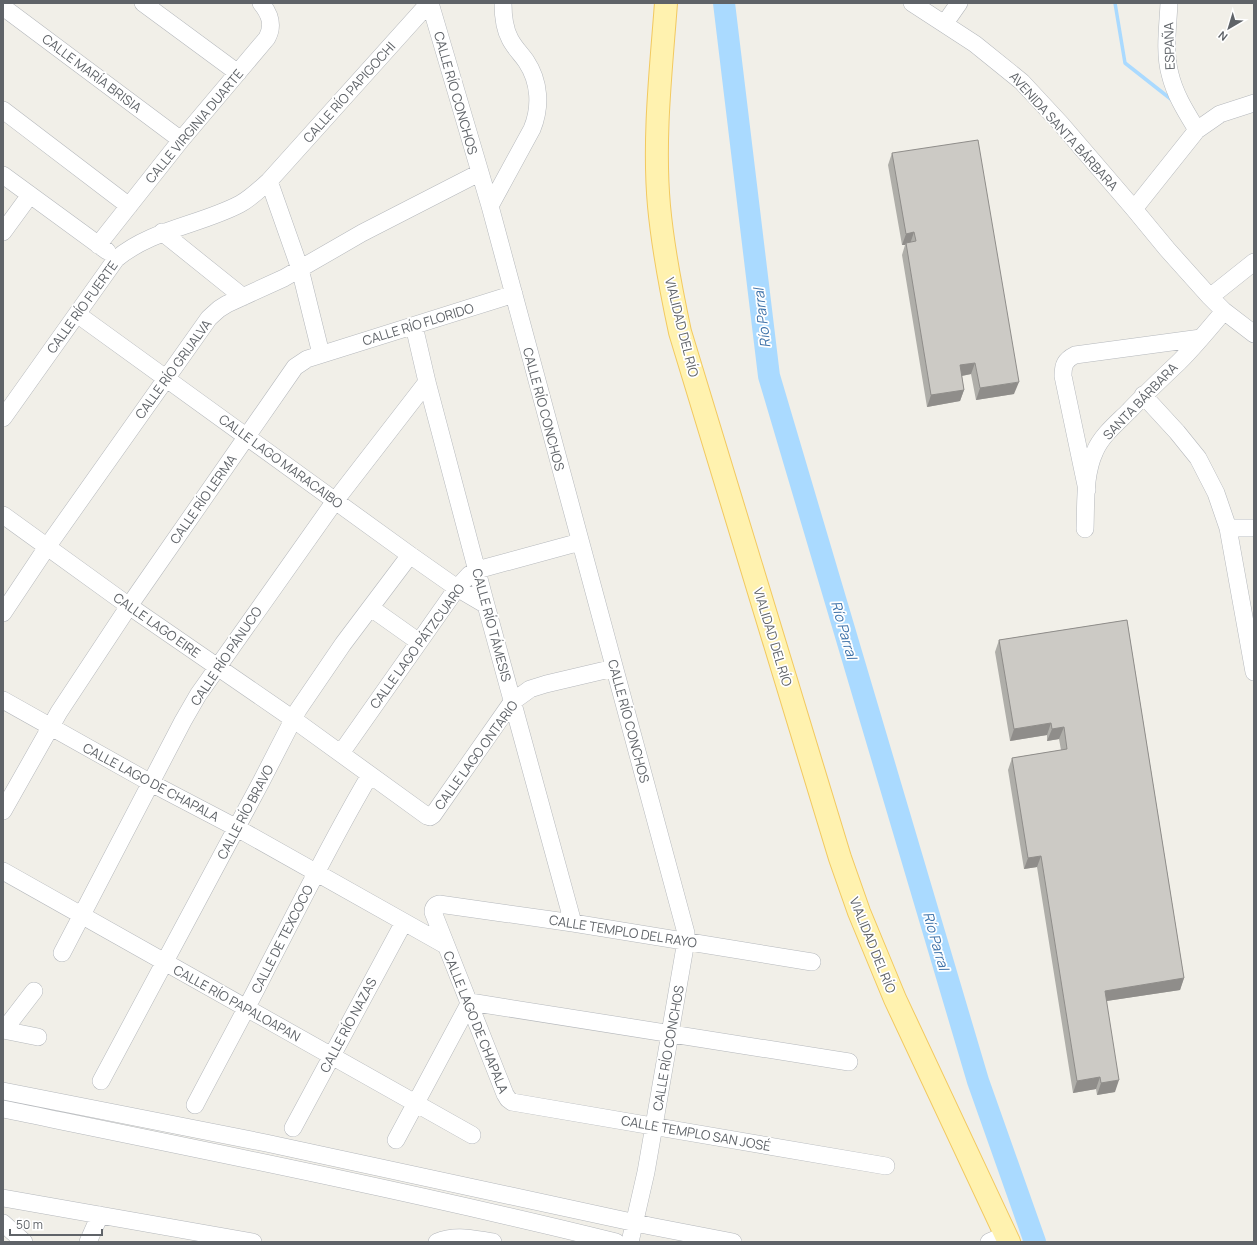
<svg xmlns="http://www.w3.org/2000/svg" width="1257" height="1245" viewBox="0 0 1257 1245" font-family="Manrope,sans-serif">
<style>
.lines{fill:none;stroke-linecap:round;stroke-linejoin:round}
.stream{stroke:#aadaff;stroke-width:3.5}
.river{stroke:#aadaff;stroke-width:22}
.minor-casing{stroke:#b5b8bc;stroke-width:18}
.major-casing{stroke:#f2c960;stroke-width:24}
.minor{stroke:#fff;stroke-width:17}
.major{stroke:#fff2af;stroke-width:22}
.wall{fill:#afaea9}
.shaded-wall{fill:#8f8d8a}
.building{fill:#cccac5;stroke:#8f8d8a}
.labels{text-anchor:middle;stroke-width:3.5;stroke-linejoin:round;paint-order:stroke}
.street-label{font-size:13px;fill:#5f6368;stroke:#fff}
.water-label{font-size:14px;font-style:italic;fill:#4174aa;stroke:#fff}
</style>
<rect width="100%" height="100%" fill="#f1efe8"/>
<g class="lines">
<!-- stream -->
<path class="stream" d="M1115,3L1125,63L1172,100"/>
<!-- river -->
<path class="river" d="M724,3L769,376L978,1081L1035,1242"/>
<defs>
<path id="minor" d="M143,3L238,73
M430,3L490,206L686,933V941L646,1172L630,1242
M912,3L975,44L1022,82L1061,124L1134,209L1167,249L1210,297L1224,311L1254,334
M1169,3C1168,26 1164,52 1170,74C1175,95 1186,112 1197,130
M3,7L181,140
M945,23L959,3
M3,110L129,206
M3,175L107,251
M269,181L300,269L321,354
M490,206L532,129C541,107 540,82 526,61C521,54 514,47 510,39C504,28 503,15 503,3
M1134,209L1197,130L1220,114L1254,103
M3,232L30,195
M162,232L243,297
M98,245L181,140L267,38C274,25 270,14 261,3
M1210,297L1254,262
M77,314L410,555L457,588L486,605
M414,326L427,382L486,605L573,923
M1143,395L1177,432L1198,458L1216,493L1228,528L1254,672
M3,418L116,259C152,229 200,225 240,204C251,198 260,189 269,181L429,3
M1087,490L1063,376C1063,365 1065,360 1075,355L1201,338
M3,515L129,606L293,719L427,816L430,817L433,815L512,702L530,689L546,684L614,668
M1228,528H1254
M1085,529C1086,504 1084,474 1095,451C1102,435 1117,423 1129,411C1145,394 1162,378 1179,362C1195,346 1209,329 1224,311
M371,608L419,642
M3,613L47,547L209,318L219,309L227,304L284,278L362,233L479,173
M3,700L151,783L237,828L445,945
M341,753L457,588L469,575L477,570L580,542
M3,811L59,712L129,606L295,367L307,359L514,294
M3,871L472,1135
M62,953L183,721L198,695L335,501L427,382
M812,962L573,923L439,904C435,905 433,908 433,912L505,1094L508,1099L512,1102L886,1166
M3,1030L38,1037
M4,1030L34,991
M101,1081L261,782L298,710L343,644L410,555
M3,1091L266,1143L650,1226L733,1242
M195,1105C219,1059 244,1014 267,968C301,903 333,837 370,775
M3,1109C208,1151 413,1192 616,1242
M293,1128L404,922
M396,1140L470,1002L849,1062
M3,1198L253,1242
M3,1223L24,1242
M88,1242L100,1215
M437,1242C456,1234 473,1239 493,1242
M989,1242L1005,1235"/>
<path id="major" d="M666,3C661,70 653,139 659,206C663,249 671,290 680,332L840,858L859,912L895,999L1009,1242"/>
</defs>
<!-- minor casing -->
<use href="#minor" class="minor-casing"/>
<!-- major casing -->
<use href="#major" class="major-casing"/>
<!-- minor -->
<use href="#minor" class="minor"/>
<!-- major -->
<use href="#major" class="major"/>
</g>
<!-- wall -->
<path class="wall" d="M892,153L1014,394L976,400L971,374L962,376L964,390L960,401L927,407L902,255L905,245H902L888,165Z
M1127,620L1184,978L1180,990L1106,1001L1115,1092L1097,1095L1096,1089L1073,1093L1037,867L1024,869L1008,770L1012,758L1061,750L1059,739L1047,741V735L1010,741L995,652L999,640Z"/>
<!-- shaded-wall -->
<path class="shaded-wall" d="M914,232L910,244L906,243L905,245H902L906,234Z
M975,363L971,374L956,377L960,365Z
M1019,382L1014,394L976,400L980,388Z
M964,390L960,401L927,407L931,395Z
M1051,723L1047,735L1010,741L1014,729Z
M1064,727L1059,739L1047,741L1052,729Z
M1041,856L1037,867L1024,869L1028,858Z
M1184,978L1180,990L1100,1002L1105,991Z
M1100,1077L1096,1089L1073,1093L1077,1081Z
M1119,1080L1115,1092L1097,1095L1101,1083Z"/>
<!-- building -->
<path class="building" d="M978,140L1019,382L980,388L975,363L960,365L964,390L931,395L906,243L916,241L914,232L906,234L892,153Z
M1127,620L1184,978L1105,991L1119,1080L1101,1083L1100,1077L1077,1081L1041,856L1028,858L1012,758L1067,749L1064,727L1052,729L1051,723L1014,729L999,640Z"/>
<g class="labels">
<!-- street labels -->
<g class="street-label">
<text transform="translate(1169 46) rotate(-92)" y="5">ESPAÑA</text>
<text transform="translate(92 73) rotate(37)" y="5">CALLE MARÍA BRISIA</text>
<text transform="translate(349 92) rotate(-48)" y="5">CALLE RÍO PAPIGOCHI</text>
<text transform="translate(456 93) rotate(74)" y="5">CALLE RÍO CONCHOS</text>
<text transform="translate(194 126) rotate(-50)" y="5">CALLE VIRGINIA DUARTE</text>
<text transform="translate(1064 131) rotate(48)" y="5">AVENIDA SANTA BÁRBARA</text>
<text transform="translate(82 307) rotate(-54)" y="5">CALLE RÍO FUERTE</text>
<text transform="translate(418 324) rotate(-17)" y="5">CALLE RÍO FLORIDO</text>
<text transform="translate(682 327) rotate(76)" y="5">VIALIDAD DEL RÍO</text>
<text transform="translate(173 369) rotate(-54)" y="5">CALLE RÍO GRIJALVA</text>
<text transform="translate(1140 401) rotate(-46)" y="5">SANTA BÁRBARA</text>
<text transform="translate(544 409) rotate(75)" y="5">CALLE RÍO CONCHOS</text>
<text transform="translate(281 461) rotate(36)" y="5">CALLE LAGO MARACAIBO</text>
<text transform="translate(203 499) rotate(-55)" y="5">CALLE RÍO LERMA</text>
<text transform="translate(157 625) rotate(35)" y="5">CALLE LAGO EIRE</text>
<text transform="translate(492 625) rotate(75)" y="5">CALLE RÍO TÁMESIS</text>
<text transform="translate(773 637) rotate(73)" y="5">VIALIDAD DEL RÍO</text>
<text transform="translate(417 646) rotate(-54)" y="5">CALLE LAGO PÁTZCUARO</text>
<text transform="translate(226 656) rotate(-56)" y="5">CALLE RÍO PÁNUCO</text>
<text transform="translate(629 721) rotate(75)" y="5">CALLE RÍO CONCHOS</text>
<text transform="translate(476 755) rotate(-54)" y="5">CALLE LAGO ONTARIO</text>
<text transform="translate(151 782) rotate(28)" y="5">CALLE LAGO DE CHAPALA</text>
<text transform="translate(245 812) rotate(-62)" y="5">CALLE RÍO BRAVO</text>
<text transform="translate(623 931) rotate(9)" y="5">CALLE TEMPLO DEL RAYO</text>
<text transform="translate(282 939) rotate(-63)" y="5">CALLE DE TEXCOCO</text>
<text transform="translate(873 945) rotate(68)" y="5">VIALIDAD DEL RÍO</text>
<text transform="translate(237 1003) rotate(29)" y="5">CALLE RÍO PAPALOAPAN</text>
<text transform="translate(476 1022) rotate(68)" y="5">CALLE LAGO DE CHAPALA</text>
<text transform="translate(348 1025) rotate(-62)" y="5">CALLE RÍO NAZAS</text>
<text transform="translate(668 1048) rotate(-80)" y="5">CALLE RÍO CONCHOS</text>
<text transform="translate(696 1133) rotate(10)" y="5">CALLE TEMPLO SAN JOSÉ</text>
</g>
<!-- water labels -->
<g class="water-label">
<text transform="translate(762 318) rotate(-97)" y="5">Río Parral</text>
<text transform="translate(844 630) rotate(74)" y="5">Río Parral</text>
<text transform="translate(936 941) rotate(74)" y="5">Río Parral</text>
</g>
</g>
<!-- border -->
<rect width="1257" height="1245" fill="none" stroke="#5f6368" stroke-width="8"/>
<!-- north arrow -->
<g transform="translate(1229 28) rotate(218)" stroke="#ffffff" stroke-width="3" paint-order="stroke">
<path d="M0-3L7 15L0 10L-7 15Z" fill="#5f6368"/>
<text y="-6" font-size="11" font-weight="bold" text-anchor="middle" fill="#5f6368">N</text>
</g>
<!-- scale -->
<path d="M10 1229v6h92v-6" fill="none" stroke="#5f6368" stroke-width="2"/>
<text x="16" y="1229" font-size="12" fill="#5f6368" stroke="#ffffff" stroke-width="3" paint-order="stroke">50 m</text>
</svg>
